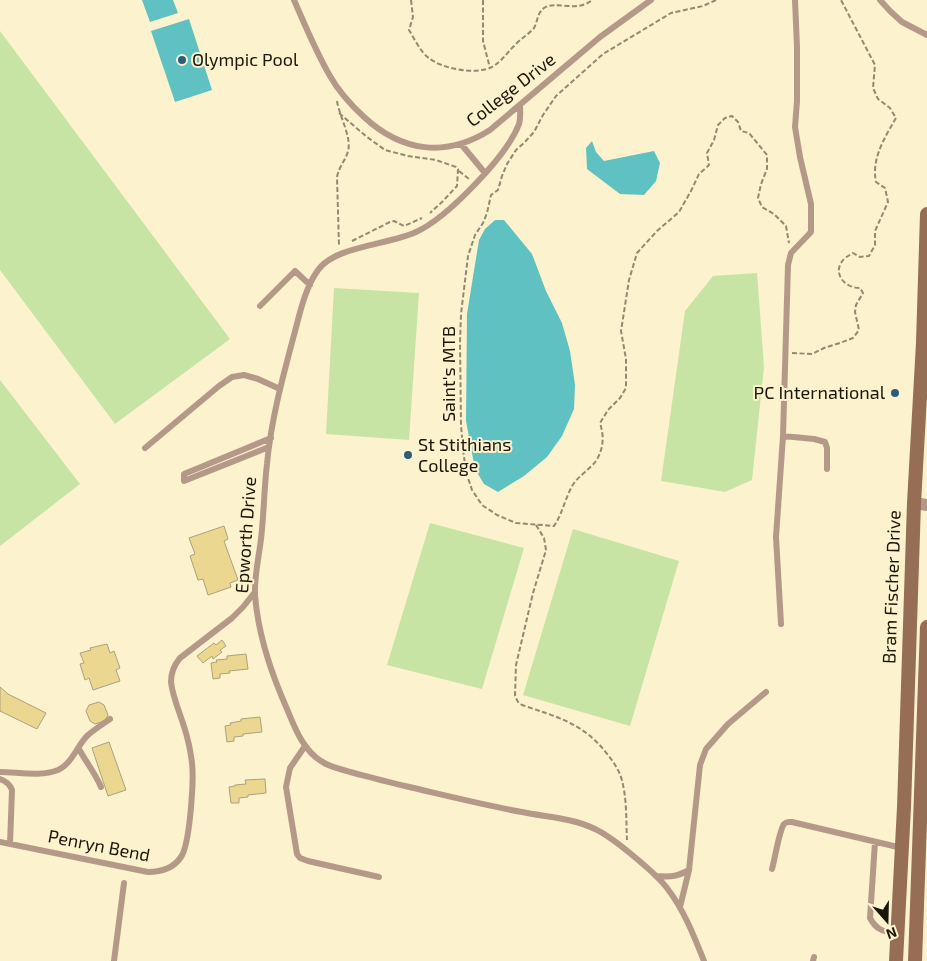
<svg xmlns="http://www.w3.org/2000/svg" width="927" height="961" viewBox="0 0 927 961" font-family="'Exo 2',sans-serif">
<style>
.green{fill:#c7e4a5}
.water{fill:#5fc1c1}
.building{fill:#ecd790;stroke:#aba180}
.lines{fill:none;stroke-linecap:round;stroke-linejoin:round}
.path{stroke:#918a71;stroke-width:2;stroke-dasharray:5 2.5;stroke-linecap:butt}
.service{stroke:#b59988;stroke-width:6}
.minor{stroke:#b59988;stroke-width:12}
.secondary{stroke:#966d55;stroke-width:14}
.poi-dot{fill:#2e5d7c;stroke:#fcf2ce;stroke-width:2}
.labels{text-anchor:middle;stroke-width:4;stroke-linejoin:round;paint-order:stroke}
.poi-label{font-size:18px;fill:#1a1609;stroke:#fcf2ce;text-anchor:start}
.street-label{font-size:18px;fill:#1a1609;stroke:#fcf2ce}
</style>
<rect width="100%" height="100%" fill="#fcf2ce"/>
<!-- green -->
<path class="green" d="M0,31L230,339L115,424L0,270Z
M757,273L764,367L752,480L725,492L661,481L685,311L713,276Z
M334,288L419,293L409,440L326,434Z
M0,380L80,484L0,546Z
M430,523L524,548L482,689L387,665Z
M573,529L679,561L630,726L523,695Z"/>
<!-- water -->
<path class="water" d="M142,0H173L178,13L150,22Z
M189,19L212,90L175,102L151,31Z
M592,141L596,152L604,161L654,151L660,163L656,181L644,195L620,194L587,169L586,148Z
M495,220H504L532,254L546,291L562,323L570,351L575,385L574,409L562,436L547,457L524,476L498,492L484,484L475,469L466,421L467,314L479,240L485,229Z"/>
<!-- building -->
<path class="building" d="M224,526L228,539L224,541L238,580L230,583L231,587L208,595L203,579L198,580L190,556L195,554L189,538Z
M222,640L226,646L220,650L222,652L213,659L212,656L203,663L197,656L214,643L216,645Z
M107,644L110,653L114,651L120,668L116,670L120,681L93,690L89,678L85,680L80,664L84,663L80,653L91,650L90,648Z
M246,654L248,669L229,671L230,673L220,674V678L213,679L211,663L217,662L216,660L227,659V656Z
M0,687L8,694L46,713L37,729L0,711Z
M99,702L104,705L108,715L105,721L95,724L90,721L86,711L89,705Z
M260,717L262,732L243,734V736L234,737V741L227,742L225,726L231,725L230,723L241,721V719Z
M109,742L126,790L108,796L92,748Z
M265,779L266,793L248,795V797L239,798V803H231L229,787L235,786V785L246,784L245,780Z"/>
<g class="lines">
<!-- path -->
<path class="path" d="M411,0L413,17L409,30C414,38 421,53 429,58C442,69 476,75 492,67C502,61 506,54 514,46C520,39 528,35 534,28C538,21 537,13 544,8C555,0 577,13 592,0
M483,0V41L490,68
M716,0L703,6L671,13L603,54L556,96L543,115L534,132L524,143L516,150L507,164L502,176L498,190L491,195L487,213L483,223L475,235L468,256L461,314L460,342L461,425L463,449L466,472L472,490L482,505L497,515L516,523L554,526C563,513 565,497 574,483C580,475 590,469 596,461C604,448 604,436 600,423L608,410L620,398L626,388V359L621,331L629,280L637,253L657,231L679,212L691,191L699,174L709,165L707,153L714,140L718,125L725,118L732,116L738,122L741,131L749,133L767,155V169L761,184L758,198L762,207L774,214L786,226L789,243
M337,101C339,115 352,138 348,151C346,160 339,166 337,177L339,246
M339,113L367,137L385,150L408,156L436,160L456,167L458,169L457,186L442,202L430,213
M459,171L469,179
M352,241L390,222L394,221L404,226L422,218
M792,353L812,354L824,348L840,343L853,338L859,330L855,312L856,305L863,293L860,288C843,288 831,271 845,258C848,256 850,255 853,253L860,257L869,256L875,245V231L888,202L885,188L876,182C871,159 885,137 896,118L890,108L878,99L873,88L875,65L841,0
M536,525L544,538L546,550L533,593L516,665L515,696L518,702L522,705C557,717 584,723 608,755C615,764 621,773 623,785C627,803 626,822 627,840"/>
<!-- service -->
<path class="service" d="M294,0C305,25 316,52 330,76C339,92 351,105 364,117C402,152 446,158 490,130L600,37L651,0
M880,0L890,11L902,22L927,35
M520,106C520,112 521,118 519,124C507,156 447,218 416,232C388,245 335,246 318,270C305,288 300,313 294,335C283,376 271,420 267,464C264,489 264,514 261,539C259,556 254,578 255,595C258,635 271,673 287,709C295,728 303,750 321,761C329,767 341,769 350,772C369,777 387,782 405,786C444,795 483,805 522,812C546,817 573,818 595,829C608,835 620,845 631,854C644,865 657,875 667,888C684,910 694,936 704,961
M461,144L485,173
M260,306L295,271L310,285
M783,436L814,439L825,442L827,448V469
M269,447L184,481V474L271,438
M145,448L219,386L232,377L244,375L258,379L280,389
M781,624L776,537L783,436L788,265L791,253L811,232V204L800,157L795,127L797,101V47L795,0
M305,746L290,768L286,787L297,854L300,858L308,861L379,877
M79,749C86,762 95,773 101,787
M0,772C18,772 40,777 58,770C72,764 78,744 88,735C95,729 103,724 110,719
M0,779C6,781 10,784 12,790L10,844
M0,842L148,872C161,872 173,869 181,857C190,844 194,780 192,763C191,756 190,748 188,741C184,721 173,701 171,682C171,672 174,665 180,658L232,618L243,607L255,592
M875,842L870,918C877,931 884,931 897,934
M772,869C775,859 779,831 784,824C787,821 788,822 792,822L902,848
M656,876C671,877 676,877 689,870
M680,907L689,870L700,765L706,749L728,724L766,692
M114,961L124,883
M813,961L814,957"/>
<!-- minor -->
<path class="minor" d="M914,503L927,505"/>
<!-- secondary -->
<path class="secondary" d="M896,961L904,807L914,503L923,343L927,214
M915,961L927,627"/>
</g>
<!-- markers -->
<g class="poi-dot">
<circle cx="182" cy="60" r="5"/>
<circle cx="895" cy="393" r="5"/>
<circle cx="408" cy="455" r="5"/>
</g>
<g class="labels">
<!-- poi labels -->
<g class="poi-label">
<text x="192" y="66">Olympic Pool</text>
<text x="885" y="399" text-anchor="end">PC International</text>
<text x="418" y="451">St Stithians<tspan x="418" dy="21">College</tspan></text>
</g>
<!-- street labels -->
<g class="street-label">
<text transform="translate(511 90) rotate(-38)" y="6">College Drive</text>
<text transform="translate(449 374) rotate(-90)" y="6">Saint's MTB</text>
<text transform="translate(246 535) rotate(-86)" y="6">Epworth Drive</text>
<text transform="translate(892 587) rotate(-88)" y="6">Bram Fischer Drive</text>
<text transform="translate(99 846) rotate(11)" y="6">Penryn Bend</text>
</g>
</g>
<!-- north arrow -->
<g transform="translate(887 921) rotate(160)" stroke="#fcf2ce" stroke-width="4" paint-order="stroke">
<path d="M0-4L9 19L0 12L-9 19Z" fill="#1a1609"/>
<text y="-8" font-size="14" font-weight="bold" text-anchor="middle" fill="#1a1609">N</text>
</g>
</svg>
